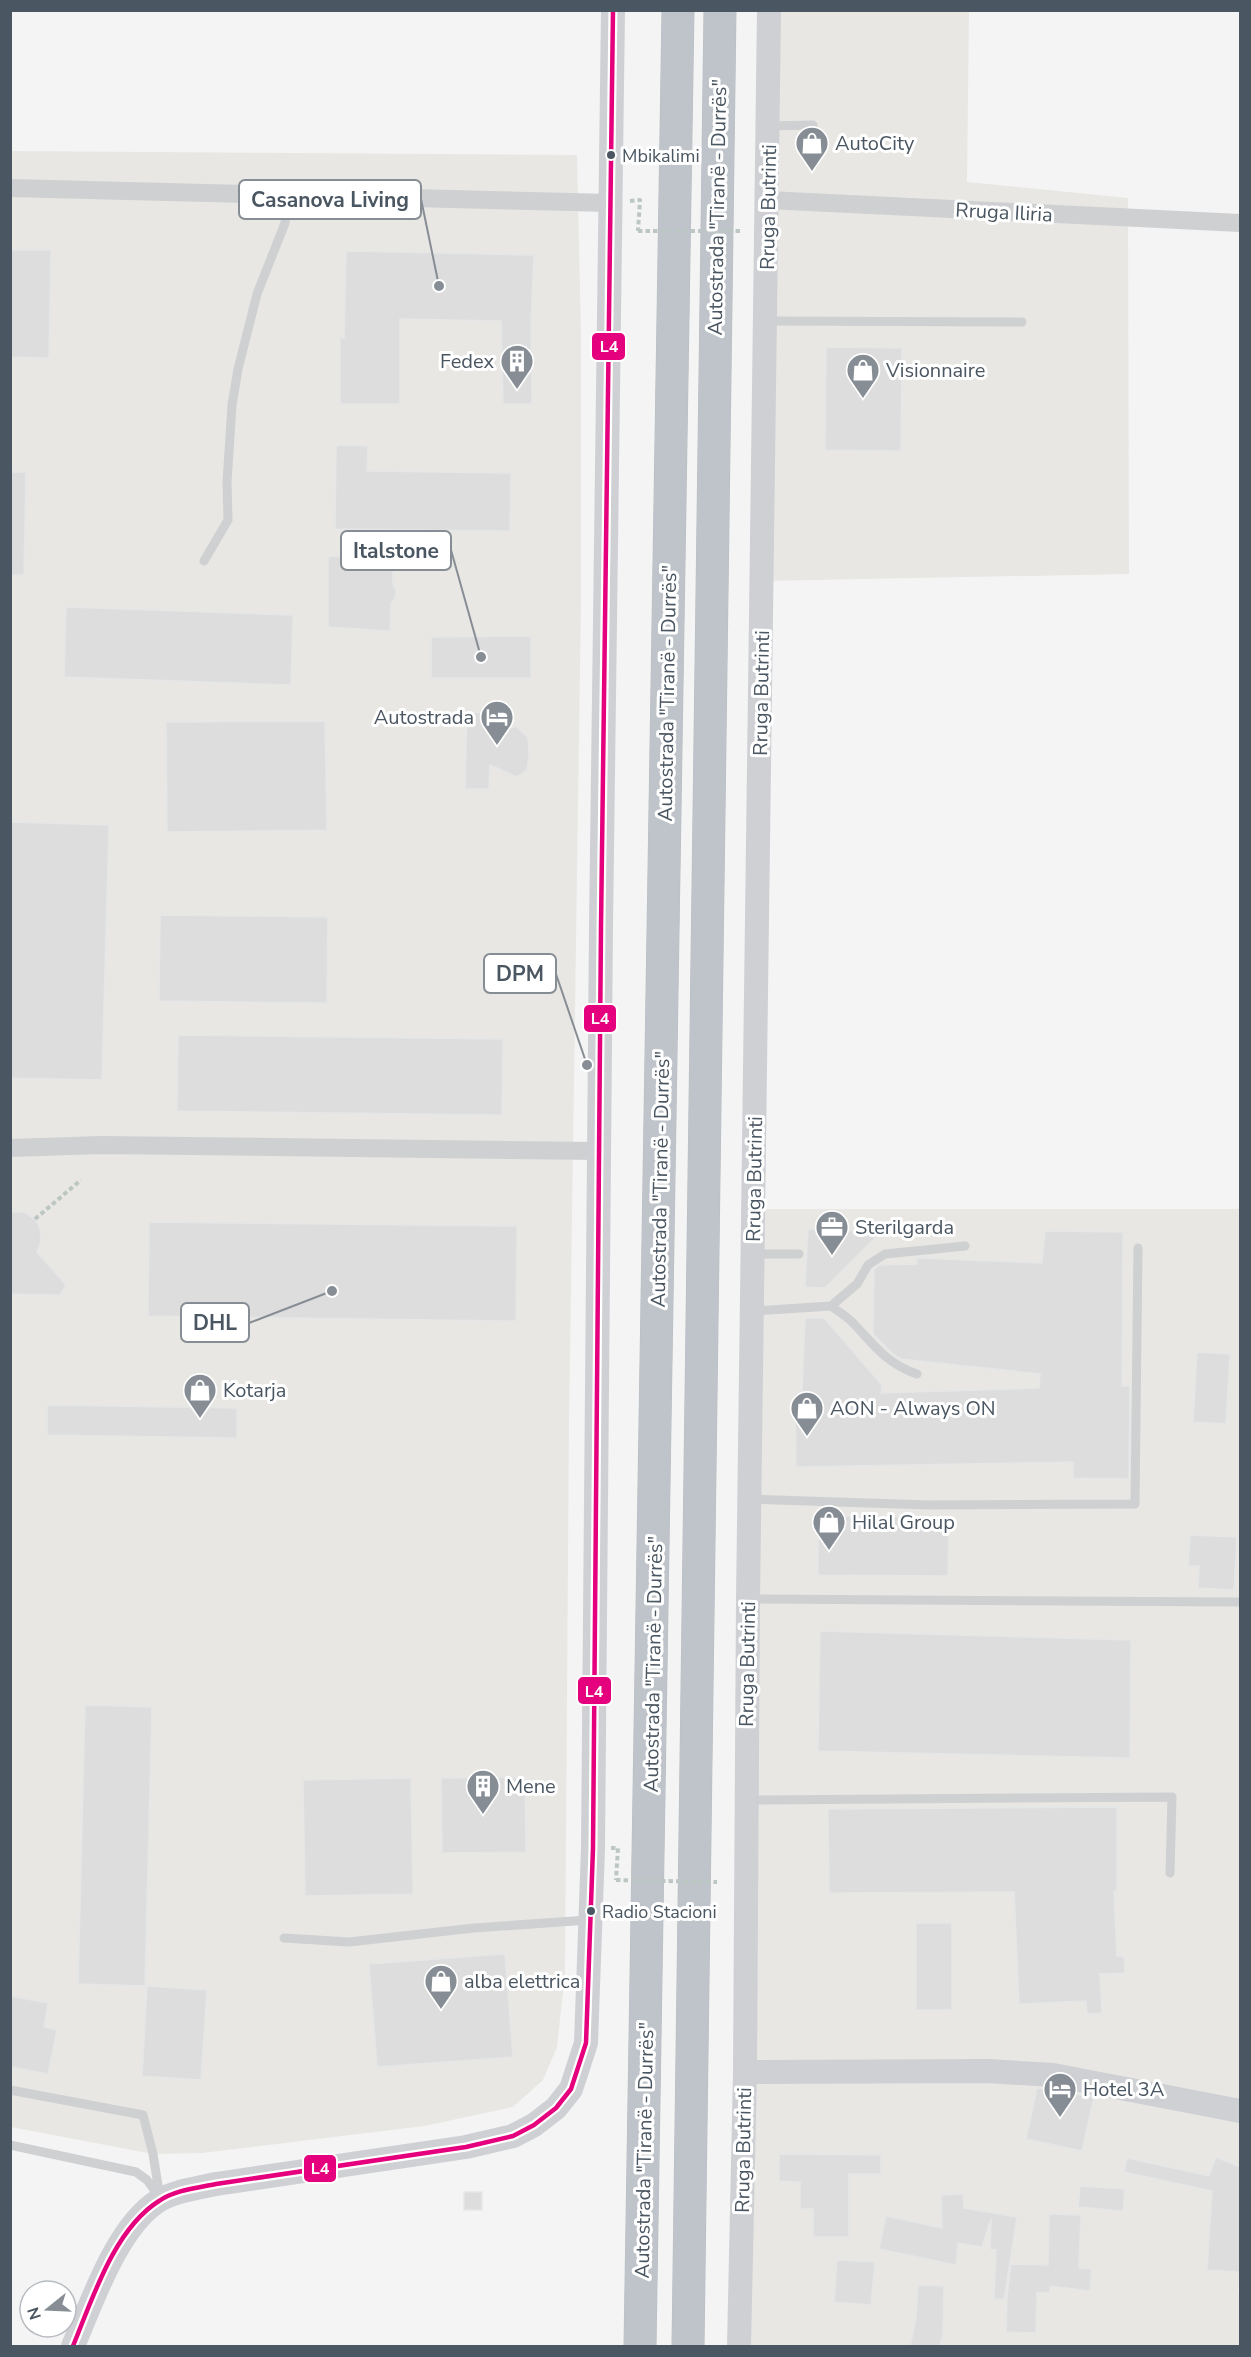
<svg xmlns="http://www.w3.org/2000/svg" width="1251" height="2357" viewBox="0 0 1251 2357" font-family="'Nunito Sans',sans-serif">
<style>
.commercial{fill:#e8e7e3}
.building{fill:#ddddde;stroke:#e5e6e7;stroke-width:1.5}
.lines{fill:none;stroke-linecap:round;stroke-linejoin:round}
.highway-casing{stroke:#b9bec3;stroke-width:33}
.path{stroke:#bcc7c4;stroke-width:4;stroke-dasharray:4.5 3;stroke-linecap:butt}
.lane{stroke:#ced0d2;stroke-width:9}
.street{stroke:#ced0d2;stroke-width:18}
.secondary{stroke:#ced0d4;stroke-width:24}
.highway{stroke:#bec4c9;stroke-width:32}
.path-bridge{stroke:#bcc7c4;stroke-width:4;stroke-dasharray:4.5 3;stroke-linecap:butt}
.bus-1-casing{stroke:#fff;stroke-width:9}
.bus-1{stroke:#e5007d;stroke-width:4.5}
.bus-dot{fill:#4a5661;stroke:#fff;stroke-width:2}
.labels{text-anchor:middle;stroke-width:6;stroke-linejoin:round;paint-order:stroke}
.bus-label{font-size:18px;fill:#4a5661;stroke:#fff;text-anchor:start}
.poi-label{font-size:20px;fill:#4a5661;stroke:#fff;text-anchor:start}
.street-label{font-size:20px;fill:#4a5661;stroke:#fff}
.leader{fill:none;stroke:#868d94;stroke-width:2}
.callout-dot{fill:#868d94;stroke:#fff;stroke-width:2}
.callout{fill:#fff;stroke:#868d94;stroke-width:2}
.callout-label{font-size:21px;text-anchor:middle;font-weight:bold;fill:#4a5661}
.line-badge{stroke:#fff;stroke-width:2}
.badge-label{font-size:16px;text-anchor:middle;font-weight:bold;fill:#fff}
</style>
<rect width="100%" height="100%" fill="#f4f4f4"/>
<!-- commercial -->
<path class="commercial" d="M769,11H969L967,182L1128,198L1129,574L762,581Z
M10,151L577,155L581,334V600L569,1422L565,1973L557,2047L543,2080L513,2107L424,2126L202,2153L153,2154L11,2127Z
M754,1209H1240V2283L1238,2289L1240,2290V2346H739Z"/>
<!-- building -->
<path class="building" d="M10,250H51L49,358L10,357Z
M346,251L534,255L531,322L532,404H503L501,321L400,319V404H340V338H344Z
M826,347L902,348L901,451L825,450Z
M336,445L368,446L367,471L511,473L510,531L335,529Z
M10,472H26L24,575H10Z
M328,556L393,559V584L396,591L395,598L391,603L390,631L328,627Z
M66,607L293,615L291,685L64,677Z
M531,636V678H431V637Z
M467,711L490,714V736L516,726L528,738L529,755L527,770L517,777L490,765L489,789H465Z
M325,721L327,830L167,832L166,722Z
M10,822L109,825L102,1080L10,1078Z
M160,915L328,917L327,1003L159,1001Z
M178,1035L503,1039L502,1115L177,1111Z
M10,1212H24L35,1219L40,1228L41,1241L37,1252L66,1285L60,1295L10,1294Z
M149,1222L517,1226L516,1321L148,1316Z
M808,1229L881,1232L825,1288L805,1287Z
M1045,1231L1123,1232L1122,1386H1130L1129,1479L1073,1478V1462L796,1467L795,1393H802L805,1318H824L882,1385L881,1393L1039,1388L1040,1374L901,1359L893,1354L873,1334L874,1269L880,1265L917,1264V1258L1042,1263Z
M1197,1352L1230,1354L1226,1424L1193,1422Z
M47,1405L237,1408V1438L47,1435Z
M818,1516L949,1517L948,1576L818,1575Z
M1190,1535L1237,1537L1234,1590L1198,1588L1199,1566H1188Z
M820,1631L1131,1640L1130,1758L818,1751Z
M85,1705L152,1707L145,1986L78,1984Z
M525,1777L526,1852L442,1853L441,1778Z
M411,1778L413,1894L305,1896L303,1780Z
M1117,1807V1891H1114L1117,1956H1124L1125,1973L1100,1974L1102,2013L1087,2014L1086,2001L1019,2004L1014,1892L829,1893L828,1809Z
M916,1923H952V2010H916Z
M505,1954L513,2057L377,2067L369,1964Z
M147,1986L207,1990L201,2080L142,2076Z
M10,1996L48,2003L44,2027L57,2030L48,2074L10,2067Z
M1037,2088L1094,2097L1082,2151L1026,2139Z
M779,2154L881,2155V2174H849V2237H813V2209H800V2182L779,2181Z
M1216,2157L1240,2167V2272L1207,2270L1212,2191L1124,2172L1127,2158L1209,2176Z
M1080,2186L1125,2189L1123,2211L1078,2207Z
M464,2192H482V2210H464Z
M963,2194L964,2208L1017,2217L1004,2300L994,2299L996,2250L990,2249L991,2219L982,2247L958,2243L956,2265L879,2249L886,2216L942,2228L941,2195Z
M1049,2214L1081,2215L1079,2268L1092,2269L1090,2291L1050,2286V2293L1037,2292L1036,2333L1006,2332L1007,2296L1011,2264L1048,2265Z
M837,2260L875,2262L871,2305L834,2302Z
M918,2285L944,2286L943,2334L940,2346H910L916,2318Z"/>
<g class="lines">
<defs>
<path id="highway" d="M640,2346L678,10
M688,2346L720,10"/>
</defs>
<!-- highway casing -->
<use href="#highway" class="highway-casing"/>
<!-- path -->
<path class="path" d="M630,201L640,200L638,231
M35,1219L81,1180
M611,1848H618L616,1880"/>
<!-- lane -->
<path class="lane" d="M768,126L813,125V165
M766,321L1022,322
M204,561L228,520L227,482L232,405L238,369L257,294L285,223L288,194
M753,1254H799
M831,1306L857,1284L868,1265L885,1254L965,1246
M753,1311L831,1306C839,1312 848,1317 854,1324C875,1346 887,1364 917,1374
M749,1499L929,1505L1135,1504L1138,1248
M748,1599L1240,1602
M748,1800L1172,1797L1170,1873
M284,1938L349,1942L474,1928L588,1920
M10,2090L143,2115L153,2154L160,2198
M10,2145L136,2172L147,2180L157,2194"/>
<!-- street -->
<path class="street" d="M10,188L611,203
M768,200L1240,223
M10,1148L101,1145L599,1151"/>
<!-- secondary -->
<path class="secondary" d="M745,2072L987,2071L1053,2075L1240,2111
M73,2346C92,2302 117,2227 158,2201C175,2191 197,2188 216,2184L466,2147L513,2136L534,2125L556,2108L571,2089L586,2043L593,1848L601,927L613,10
M739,2346L745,2072L748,1599L769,10"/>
<!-- highway -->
<use href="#highway" class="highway"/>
<!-- path-bridge -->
<path class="path-bridge" d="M638,231H740
M616,1880L717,1882"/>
<defs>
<path id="bus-1" d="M73,2346C92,2300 114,2229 159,2201C175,2190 197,2188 216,2184L466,2147L513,2136L534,2125L556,2108L571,2089L586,2043L593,1848L601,927L613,10"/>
</defs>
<!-- bus-1 casing -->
<use href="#bus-1" class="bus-1-casing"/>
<!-- bus-1 -->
<use href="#bus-1" class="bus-1"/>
</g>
<!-- icons -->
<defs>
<symbol id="shop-pin" viewBox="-11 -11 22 30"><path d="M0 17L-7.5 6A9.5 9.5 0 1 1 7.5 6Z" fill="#868d94" stroke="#fff"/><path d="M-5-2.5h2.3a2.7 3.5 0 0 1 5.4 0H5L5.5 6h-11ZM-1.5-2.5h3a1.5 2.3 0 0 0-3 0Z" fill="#fff"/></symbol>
<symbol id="building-pin" viewBox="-11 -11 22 30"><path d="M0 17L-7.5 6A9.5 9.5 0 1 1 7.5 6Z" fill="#868d94" stroke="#fff"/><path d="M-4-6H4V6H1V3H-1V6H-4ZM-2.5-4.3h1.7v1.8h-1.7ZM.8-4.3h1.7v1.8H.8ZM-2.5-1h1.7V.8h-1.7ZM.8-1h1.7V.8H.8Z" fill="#fff"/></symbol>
<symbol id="hotel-pin" viewBox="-11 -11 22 30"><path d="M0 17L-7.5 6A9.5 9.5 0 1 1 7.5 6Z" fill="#868d94" stroke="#fff"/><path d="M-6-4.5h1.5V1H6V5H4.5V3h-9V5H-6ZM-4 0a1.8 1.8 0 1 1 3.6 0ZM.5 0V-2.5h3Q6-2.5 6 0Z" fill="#fff"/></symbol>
<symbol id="office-pin" viewBox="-11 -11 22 30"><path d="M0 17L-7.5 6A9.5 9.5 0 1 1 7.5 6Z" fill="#868d94" stroke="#fff"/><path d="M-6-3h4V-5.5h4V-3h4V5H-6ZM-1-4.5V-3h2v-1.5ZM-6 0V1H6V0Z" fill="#fff"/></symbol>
</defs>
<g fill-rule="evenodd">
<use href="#shop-pin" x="793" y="124" width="38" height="52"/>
<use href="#building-pin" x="498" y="342" width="38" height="52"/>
<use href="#shop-pin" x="844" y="351" width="38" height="52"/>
<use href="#hotel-pin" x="478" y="698" width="38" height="52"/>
<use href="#office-pin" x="813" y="1208" width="38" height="52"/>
<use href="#shop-pin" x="181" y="1371" width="38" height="52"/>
<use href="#shop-pin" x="788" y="1389" width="38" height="52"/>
<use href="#shop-pin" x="810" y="1503" width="38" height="52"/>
<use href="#building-pin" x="464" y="1767" width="38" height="52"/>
<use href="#shop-pin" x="422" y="1962" width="38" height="52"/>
<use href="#hotel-pin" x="1041" y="2070" width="38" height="52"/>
</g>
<!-- markers -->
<g class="bus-dot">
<circle cx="611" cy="155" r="5"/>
<circle cx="591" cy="1911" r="5"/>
</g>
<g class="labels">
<!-- bus labels -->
<g class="bus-label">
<text x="622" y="162">Mbikalimi</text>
<text x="602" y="1918">Radio Stacioni</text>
</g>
<!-- poi labels -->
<g class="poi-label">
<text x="835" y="150">AutoCity</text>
<text x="494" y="368" text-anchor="end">Fedex</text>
<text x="886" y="377">Visionnaire</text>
<text x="474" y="724" text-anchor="end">Autostrada</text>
<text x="855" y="1234">Sterilgarda</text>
<text x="223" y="1397">Kotarja</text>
<text x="830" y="1415">AON - Always ON</text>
<text x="852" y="1529">Hilal Group</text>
<text x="506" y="1793">Mene</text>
<text x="464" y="1988">alba elettrica</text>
<text x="1083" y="2096">Hotel 3A</text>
</g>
<!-- street labels -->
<g class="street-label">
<text transform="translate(717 207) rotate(-89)" y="7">Autostrada "Tiranë - Durrës"</text>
<text transform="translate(768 207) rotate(-89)" y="7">Rruga Butrinti</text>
<text transform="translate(1004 212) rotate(3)" y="7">Rruga Iliria</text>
<text transform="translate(667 693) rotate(-89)" y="7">Autostrada "Tiranë - Durrës"</text>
<text transform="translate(761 693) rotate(-89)" y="7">Rruga Butrinti</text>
<text transform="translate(660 1179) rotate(-89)" y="7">Autostrada "Tiranë - Durrës"</text>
<text transform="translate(754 1179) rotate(-89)" y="7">Rruga Butrinti</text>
<text transform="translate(653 1664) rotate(-89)" y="7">Autostrada "Tiranë - Durrës"</text>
<text transform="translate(747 1664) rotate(-89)" y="7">Rruga Butrinti</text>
<text transform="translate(644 2150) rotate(-89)" y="7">Autostrada "Tiranë - Durrës"</text>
<text transform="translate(743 2150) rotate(-89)" y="7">Rruga Butrinti</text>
</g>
</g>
<!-- callouts -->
<path class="leader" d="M439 286L421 199M481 657L451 550M587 1065L556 974M332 1291L249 1323"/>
<g class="callout-dot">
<circle cx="439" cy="286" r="6"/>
<circle cx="481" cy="657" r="6"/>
<circle cx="587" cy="1065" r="6"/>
<circle cx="332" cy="1291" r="6"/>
</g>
<g class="callout">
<rect x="239" y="180" width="182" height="39" rx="6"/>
<rect x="341" y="531" width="110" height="39" rx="6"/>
<rect x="484" y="954" width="72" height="39" rx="6"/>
<rect x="181" y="1303" width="68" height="39" rx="6"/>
</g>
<g class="callout-label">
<text x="330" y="207">Casanova Living</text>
<text x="396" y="558">Italstone</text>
<text x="520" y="981">DPM</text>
<text x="215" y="1330">DHL</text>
</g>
<g class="line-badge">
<rect x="591" y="332" width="35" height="29" rx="6" fill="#e5007d"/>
<rect x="583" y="1004" width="34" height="29" rx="6" fill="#e5007d"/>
<rect x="577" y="1676" width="35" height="29" rx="6" fill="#e5007d"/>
<rect x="303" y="2154" width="34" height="29" rx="6" fill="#e5007d"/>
</g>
<g class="badge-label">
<text x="609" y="352">L4</text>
<text x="600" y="1024">L4</text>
<text x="594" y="1697">L4</text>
<text x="320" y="2174">L4</text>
</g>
<!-- border -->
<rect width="1251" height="2357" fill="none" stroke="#4a5661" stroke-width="24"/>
<!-- north arrow -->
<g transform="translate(48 2309) rotate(252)"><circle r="28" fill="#ffffff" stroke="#b7bbc0" stroke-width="1.5"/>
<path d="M0-4.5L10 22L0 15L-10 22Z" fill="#868d94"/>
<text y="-9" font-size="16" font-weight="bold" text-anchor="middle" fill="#4a5661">N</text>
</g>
</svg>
